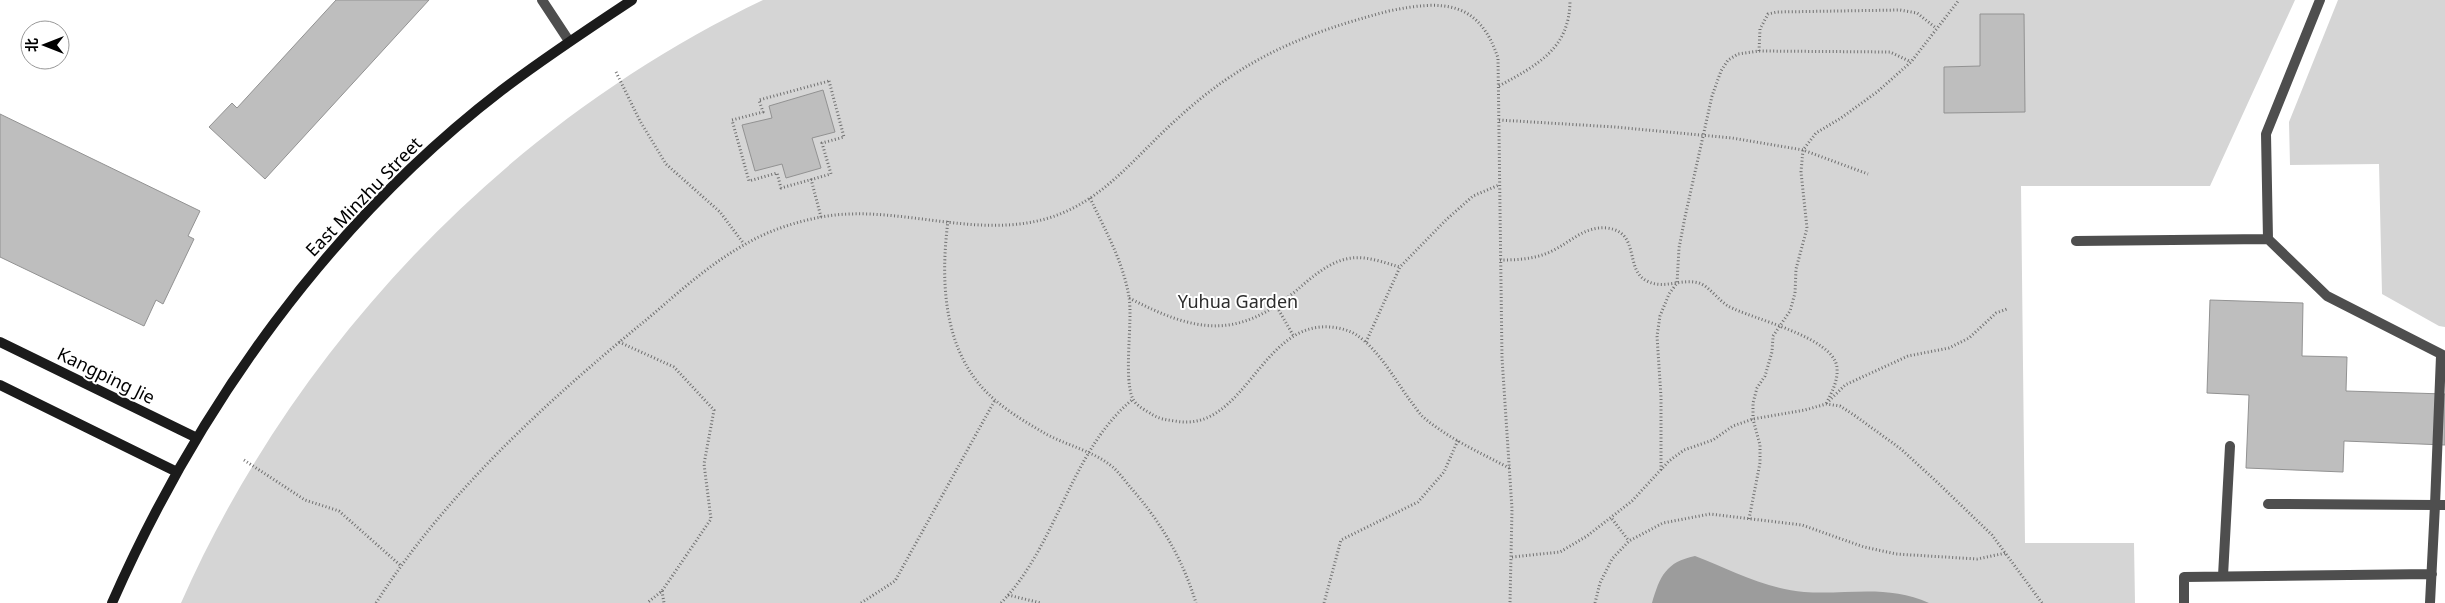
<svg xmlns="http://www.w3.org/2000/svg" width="2445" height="603" viewBox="0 0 2445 603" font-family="'Noto Sans','Noto Sans SC',sans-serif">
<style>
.green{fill:#d5d5d5}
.water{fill:#9c9c9c}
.building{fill:#bebebe;stroke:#929292}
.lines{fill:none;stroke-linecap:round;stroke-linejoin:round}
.path{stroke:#707070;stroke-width:3;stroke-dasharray:1 2.5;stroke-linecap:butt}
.service{stroke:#4e4e4e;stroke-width:10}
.secondary{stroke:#1b1b1b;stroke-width:10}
.labels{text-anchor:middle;stroke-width:4;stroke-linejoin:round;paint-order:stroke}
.street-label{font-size:18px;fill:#000;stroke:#fff}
.park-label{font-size:18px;fill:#2c2c2c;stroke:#fff}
</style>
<rect width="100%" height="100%" fill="#fff"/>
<!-- green -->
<path class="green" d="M763,0H2295L2210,186H2021L2025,543H2134L2135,603H181C295,344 507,122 763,0Z
M2338,0H2445V327L2439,326L2382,294L2379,164L2290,165L2289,122Z"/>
<!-- water -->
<path class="water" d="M1695,556C1729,569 1766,589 1804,592C1847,595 1888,584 1929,603H1652C1660,576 1666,562 1695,556Z"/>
<!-- building -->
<path class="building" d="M336,0H429L265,179L209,127L232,103L237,108Z
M1980,14H2024L2025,112L1944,113V67L1980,66Z
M823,90L835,132L812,138L821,168L786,178L782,164L755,171L742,125L772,118L769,106Z
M0,114L200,211L188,236L194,239L163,304L156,300L144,326L0,257Z
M2210,300L2303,303L2302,356L2347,357L2346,391L2445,394V445L2344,441L2343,472L2246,468L2249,395L2207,393Z"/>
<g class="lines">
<!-- path -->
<path class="path" d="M1759,51L1760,29L1768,14L1777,12L1900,10L1917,13L1936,28
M616,72L640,121L666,164L720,212L744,244
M829,81L844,137L822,143L831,174L781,188L777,173L749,181L732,120L763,112L759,100Z
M1499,86C1537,65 1570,49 1570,0
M1499,120L1615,127L1732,138L1803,150L1868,174
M811,179L821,217
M1090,198C1105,230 1123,261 1129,297C1133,321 1123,379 1133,399C1136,406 1147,411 1153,415C1160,419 1167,420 1175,421C1250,435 1262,305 1346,330C1372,338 1394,378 1409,399C1414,405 1418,412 1423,417C1449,439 1481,453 1511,469
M948,221C940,283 943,356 995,400C1010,413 1029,424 1046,434C1068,446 1094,451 1114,468C1120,474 1126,482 1131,488C1161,522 1183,560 1196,603
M1500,260C1518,260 1536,259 1552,251C1571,242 1584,226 1607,228C1641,232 1624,270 1647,281C1664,290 1681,278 1699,283C1710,287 1718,300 1728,306C1751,319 1835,337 1837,368C1838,381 1832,392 1826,404
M1129,298C1195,332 1236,341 1297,290C1312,277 1331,260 1352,258C1368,256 1385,263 1400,267
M1277,307L1293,335
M619,342L674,367L714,410L704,464L711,519L662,591L647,603
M1366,342L1400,267L1447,219L1473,196L1499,185
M1829,401L1845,385L1908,356L1949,348L1969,338L1996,313L2007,309
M244,460L305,500L339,511L400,565
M1661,470V397L1657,336L1660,316L1669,294L1677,283L1679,248L1685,217L1712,96L1721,71L1728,60L1738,54L1759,51L1890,52L1911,62
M1612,519L1629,541
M1749,519L1760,463V445L1753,419V403L1757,388L1765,376L1772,352L1773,336L1790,311L1795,293L1796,269L1807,228L1801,172L1803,150L1816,133L1841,118L1877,92L1911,62L1959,0
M1512,557L1560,552L1587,536L1632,501L1669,461L1684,450L1713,440L1733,426L1753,419L1805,410L1826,404L1840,406L1854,415L1901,449L1938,483L1992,535L2042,603
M662,591L664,603
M1008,595L1041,603
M376,603C446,493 546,402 646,320C677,294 708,265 744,245C767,231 795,222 821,217C902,202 989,247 1067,211C1111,191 1141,151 1177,119C1242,59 1304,33 1389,11C1442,0 1479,0 1498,58L1502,358L1512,509L1510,603
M861,603L895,581L995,400
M1001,603C1058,544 1070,451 1133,399
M1324,603L1341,540L1418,502L1444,472L1458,440
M1595,603L1600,583L1612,559L1629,541L1663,523L1710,514L1802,525L1864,547L1896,554L1977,559L2006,553"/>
<!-- service -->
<path class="service" d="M542,0L569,41
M2320,0L2266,134L2268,239L2327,296L2445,356
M2076,241L2268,239
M2268,504L2435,505L2441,356
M2223,576L2230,446
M2184,603V577L2432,574
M2430,603L2435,505H2445"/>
<!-- secondary -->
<path class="secondary" d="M0,342L197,438
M0,385L177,472
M112,603C199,405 330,222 502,90C544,58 588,29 632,0"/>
</g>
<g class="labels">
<!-- street labels -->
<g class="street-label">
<text transform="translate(364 197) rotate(-46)" y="6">East Minzhu Street</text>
<text transform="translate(106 376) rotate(26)" y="6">Kangping Jie</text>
</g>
<!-- park labels -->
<g class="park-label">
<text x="1238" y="308">Yuhua Garden</text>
</g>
</g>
<!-- north arrow -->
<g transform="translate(45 45) rotate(270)"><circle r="24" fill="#ffffff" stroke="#999999"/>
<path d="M0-4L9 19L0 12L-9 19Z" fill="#000000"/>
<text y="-8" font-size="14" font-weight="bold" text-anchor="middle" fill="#000000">北</text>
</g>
</svg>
